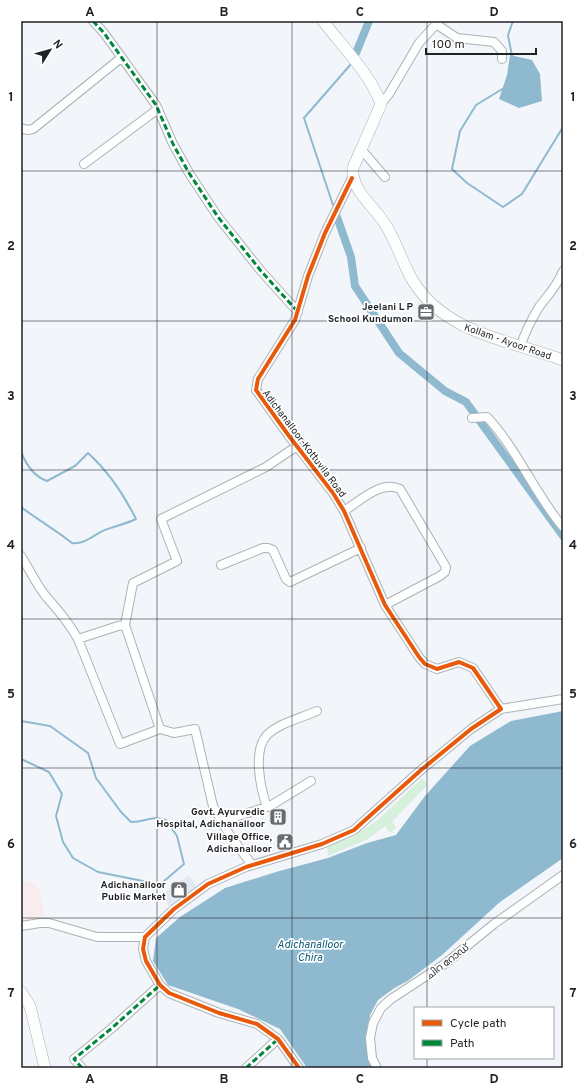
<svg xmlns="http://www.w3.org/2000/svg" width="584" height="1089" viewBox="0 0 584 1089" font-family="Overpass,'Noto Sans Malayalam',sans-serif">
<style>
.built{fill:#e1eaf2}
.education{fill:#f9eced}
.green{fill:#d6f0dc}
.water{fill:#8eb9cf}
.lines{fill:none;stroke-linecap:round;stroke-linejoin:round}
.stream{stroke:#8eb9cf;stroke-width:2}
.canal{stroke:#8eb9cf;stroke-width:8}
.street-casing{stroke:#aeb2b5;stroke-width:10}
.secondary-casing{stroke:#aeb2b5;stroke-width:12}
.street{stroke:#fdfefe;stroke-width:8}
.secondary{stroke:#fdfefe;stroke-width:11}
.quiet{stroke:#00873e;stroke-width:3;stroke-dasharray:6 3;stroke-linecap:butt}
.cycleway-casing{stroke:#fff;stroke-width:6}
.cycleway{stroke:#e8590c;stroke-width:4}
.grid{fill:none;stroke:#1f2124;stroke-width:1;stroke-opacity:0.55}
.labels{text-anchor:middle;stroke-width:3.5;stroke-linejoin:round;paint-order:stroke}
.poi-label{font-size:10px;font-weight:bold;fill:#1f2124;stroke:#fff;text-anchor:end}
.street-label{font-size:10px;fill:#1f2124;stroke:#fff}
.water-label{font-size:11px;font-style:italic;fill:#065876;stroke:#fff}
.neatline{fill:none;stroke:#1f2124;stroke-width:1.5}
.grid-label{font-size:13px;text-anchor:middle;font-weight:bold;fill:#1f2124}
</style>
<rect width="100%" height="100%" fill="#f2f6fa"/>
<!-- built -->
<path class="built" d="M189,875L196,886L169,906L161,895Z"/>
<!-- education -->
<path class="education" d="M21,881L24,883L32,881L41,894L45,921L21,925Z"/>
<!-- green -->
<path class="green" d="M422,778L427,785L392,822L396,828L390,833L385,826L366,840L328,856L327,846L354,836L378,820Z"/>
<!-- water -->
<path class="water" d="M510,55L532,60L540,74L542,101L519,108L499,99L507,75Z
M563,711V858L500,902L442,955L409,980L393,989L378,1000L370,1015L368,1046L374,1068H307L280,1029L238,1009L168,985L153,961L156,938L180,917L225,888L276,872L328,858L367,843L396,835L425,796L470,746L511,721Z"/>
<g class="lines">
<!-- stream -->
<path class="stream" d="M512,56L508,35L513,21
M504,88L476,105L460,131L452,169L467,183L503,207L522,194L563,127
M333,205L304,118L351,64
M21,452C26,464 35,477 47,481L75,466L88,453C108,471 124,495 136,519C126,524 115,526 105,530C94,534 85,545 72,543C56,530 38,520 21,507
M21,721L50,726L88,753L96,778L121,812L131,822C148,822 149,815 166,820L177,836L184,864L157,887L153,883L98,872L73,858L63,842L56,816L62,794L49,772L21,759"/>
<!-- canal -->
<path class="canal" d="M356,53L369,21
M337,217L351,257L355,286L399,353L445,391L466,402L563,536"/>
<defs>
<path id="street" d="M93,21L104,33L156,105L173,144L189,173L218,217L261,271L298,312
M436,24L457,38L494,42L502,51V59
M381,104L389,94L419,43L439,21
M21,128L27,130L33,129L121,58
M361,149L385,177
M84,164L158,109
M520,347C525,333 531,320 539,307C548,295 558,285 563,271
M472,418L487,417C518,450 534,493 563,527
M344,511C360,501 381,480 400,489L446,567L445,572L440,576L385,605
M21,556C30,570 38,588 49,600C60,612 70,625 78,639L118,626L125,625L160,729L174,733L195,729L213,806L229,834L252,865
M221,565L263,548H268L273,550L286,579L290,582L361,548
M125,625L133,583L177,561L161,519L266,467L297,446
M78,639L120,744L160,729
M501,709L563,699
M267,807C261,790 252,751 267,735C279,723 301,718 317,711
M223,824L235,817L270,806L311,781
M21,926L40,923H49L97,937H145
M82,1068L74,1059L112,1028L160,985
M246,1068L278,1039
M299,1068L278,1039L257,1024L219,1013L169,993L160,985L146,961L143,949L145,937L174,909L208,884L246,867L322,844L354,830L421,770L471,729L501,709L473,668L459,662L437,669L425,664L419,657L385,605L344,511L333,493L289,436L256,390L258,379L295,320L308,276L325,233L352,178
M377,1068L372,1058L370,1038L373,1023L381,1008L391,999L446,963L494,924L563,875"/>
<path id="secondary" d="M323,21C342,46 371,75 381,104L353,168C351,191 374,206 385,224C397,242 402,263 413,281C446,334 509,340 563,360
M21,992L30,1006L45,1068"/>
</defs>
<!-- street casing -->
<use href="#street" class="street-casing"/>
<!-- secondary casing -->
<use href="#secondary" class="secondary-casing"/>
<!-- street -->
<use href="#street" class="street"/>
<!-- secondary -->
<use href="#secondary" class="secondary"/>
<!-- quiet -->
<path class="quiet" d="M93,21L104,33L156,105L173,144L189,173L218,217L261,271L298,312
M82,1068L74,1059L112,1028L160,985
M246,1068L278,1039"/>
<defs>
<path id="cycleway" d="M299,1068L278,1039L257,1024L219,1013L169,993L160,985L146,961L143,949L145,937L174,909L208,884L246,867L322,844L354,830L421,770L471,729L501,709L473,668L459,662L437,669L425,664L419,657L385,605L344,511L333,493L289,436L256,390L258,379L295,320L308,276L325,233L352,178"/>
</defs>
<!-- cycleway casing -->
<use href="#cycleway" class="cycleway-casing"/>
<!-- cycleway -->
<use href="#cycleway" class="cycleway"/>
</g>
<!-- grid -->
<path class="grid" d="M157,21V1068M292,21V1068M427,21V1008M21,171H563M21,321H563M21,470H563M21,619H563M21,768H563M21,918H563M427,1058V1068"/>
<!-- icons -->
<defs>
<symbol id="office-square" viewBox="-11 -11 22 22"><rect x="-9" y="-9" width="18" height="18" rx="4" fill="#696c6f" stroke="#fff"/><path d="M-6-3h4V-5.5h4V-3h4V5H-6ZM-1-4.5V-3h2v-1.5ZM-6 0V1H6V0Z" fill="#fff"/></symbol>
<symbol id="building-square" viewBox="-11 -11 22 22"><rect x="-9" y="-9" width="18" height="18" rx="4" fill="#696c6f" stroke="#fff"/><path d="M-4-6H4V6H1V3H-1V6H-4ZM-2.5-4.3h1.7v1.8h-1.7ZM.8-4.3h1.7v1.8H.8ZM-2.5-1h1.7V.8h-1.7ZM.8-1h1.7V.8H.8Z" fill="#fff"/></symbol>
<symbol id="civic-square" viewBox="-11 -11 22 22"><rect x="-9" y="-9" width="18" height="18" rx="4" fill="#696c6f" stroke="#fff"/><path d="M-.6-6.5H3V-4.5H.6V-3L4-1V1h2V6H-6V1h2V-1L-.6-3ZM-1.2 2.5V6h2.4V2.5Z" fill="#fff"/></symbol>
<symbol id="shop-square" viewBox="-11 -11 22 22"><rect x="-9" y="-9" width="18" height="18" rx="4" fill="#696c6f" stroke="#fff"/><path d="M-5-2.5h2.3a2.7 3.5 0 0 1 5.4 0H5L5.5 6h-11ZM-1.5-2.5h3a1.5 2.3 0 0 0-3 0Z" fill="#fff"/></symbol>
</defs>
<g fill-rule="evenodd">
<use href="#office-square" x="416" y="302" width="20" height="20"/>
<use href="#building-square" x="268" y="807" width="20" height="20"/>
<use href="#civic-square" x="275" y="832" width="20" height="20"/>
<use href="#shop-square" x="169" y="880" width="20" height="20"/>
</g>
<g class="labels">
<!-- poi labels -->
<g class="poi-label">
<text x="413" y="310">Jeelani L P<tspan x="413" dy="12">School Kundumon</tspan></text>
<text x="265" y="815">Govt. Ayurvedic<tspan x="265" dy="12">Hospital, Adichanalloor</tspan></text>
<text x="272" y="840">Village Office,<tspan x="272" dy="12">Adichanalloor</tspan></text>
<text x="166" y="888">Adichanalloor<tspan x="166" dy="12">Public Market</tspan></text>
</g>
<!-- street labels -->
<g class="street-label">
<text transform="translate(508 341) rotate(19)" y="4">Kollam - Ayoor Road</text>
<text transform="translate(305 443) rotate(53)" y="4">Adichanalloor-Kottuvila Road</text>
<text transform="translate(447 961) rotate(-37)" y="4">ചിറ റോഡ്</text>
</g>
<!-- water labels -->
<g class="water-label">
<text x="310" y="948">Adichanalloor<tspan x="310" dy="13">Chira</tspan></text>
</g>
</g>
<!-- border -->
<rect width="584" height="1089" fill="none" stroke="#ffffff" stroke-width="44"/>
<!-- legend -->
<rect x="414" y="1007" width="140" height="52" fill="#ffffff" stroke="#a5a6a7"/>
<rect x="422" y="1020" width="20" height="6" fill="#e8590c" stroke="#a5a6a7"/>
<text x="450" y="1027" font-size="12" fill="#1f2124">Cycle path</text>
<rect x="422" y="1040" width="20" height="6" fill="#00873e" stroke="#a5a6a7"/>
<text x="450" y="1047" font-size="12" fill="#1f2124">Path</text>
<!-- north arrow -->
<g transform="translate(50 50) rotate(53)" stroke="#ffffff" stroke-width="3" paint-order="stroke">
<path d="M0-3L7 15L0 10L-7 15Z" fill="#1f2124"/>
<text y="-6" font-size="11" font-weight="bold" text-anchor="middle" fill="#1f2124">N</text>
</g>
<!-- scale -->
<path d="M426 48v6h110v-6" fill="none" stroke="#1f2124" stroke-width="2"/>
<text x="432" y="48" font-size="12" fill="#1f2124" stroke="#ffffff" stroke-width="3" paint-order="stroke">100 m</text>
<rect x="22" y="22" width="540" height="1045" class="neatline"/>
<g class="grid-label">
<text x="90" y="16">A</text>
<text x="224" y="16">B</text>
<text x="360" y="16">C</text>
<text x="494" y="16">D</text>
<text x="11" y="101">1</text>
<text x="573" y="101">1</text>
<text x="11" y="250">2</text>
<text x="573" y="250">2</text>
<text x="11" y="400">3</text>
<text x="573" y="400">3</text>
<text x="11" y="549">4</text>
<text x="573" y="549">4</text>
<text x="11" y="698">5</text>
<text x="573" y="698">5</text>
<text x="11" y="848">6</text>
<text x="573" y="848">6</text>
<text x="11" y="997">7</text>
<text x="573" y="997">7</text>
<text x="90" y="1083">A</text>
<text x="224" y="1083">B</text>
<text x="360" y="1083">C</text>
<text x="494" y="1083">D</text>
</g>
</svg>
